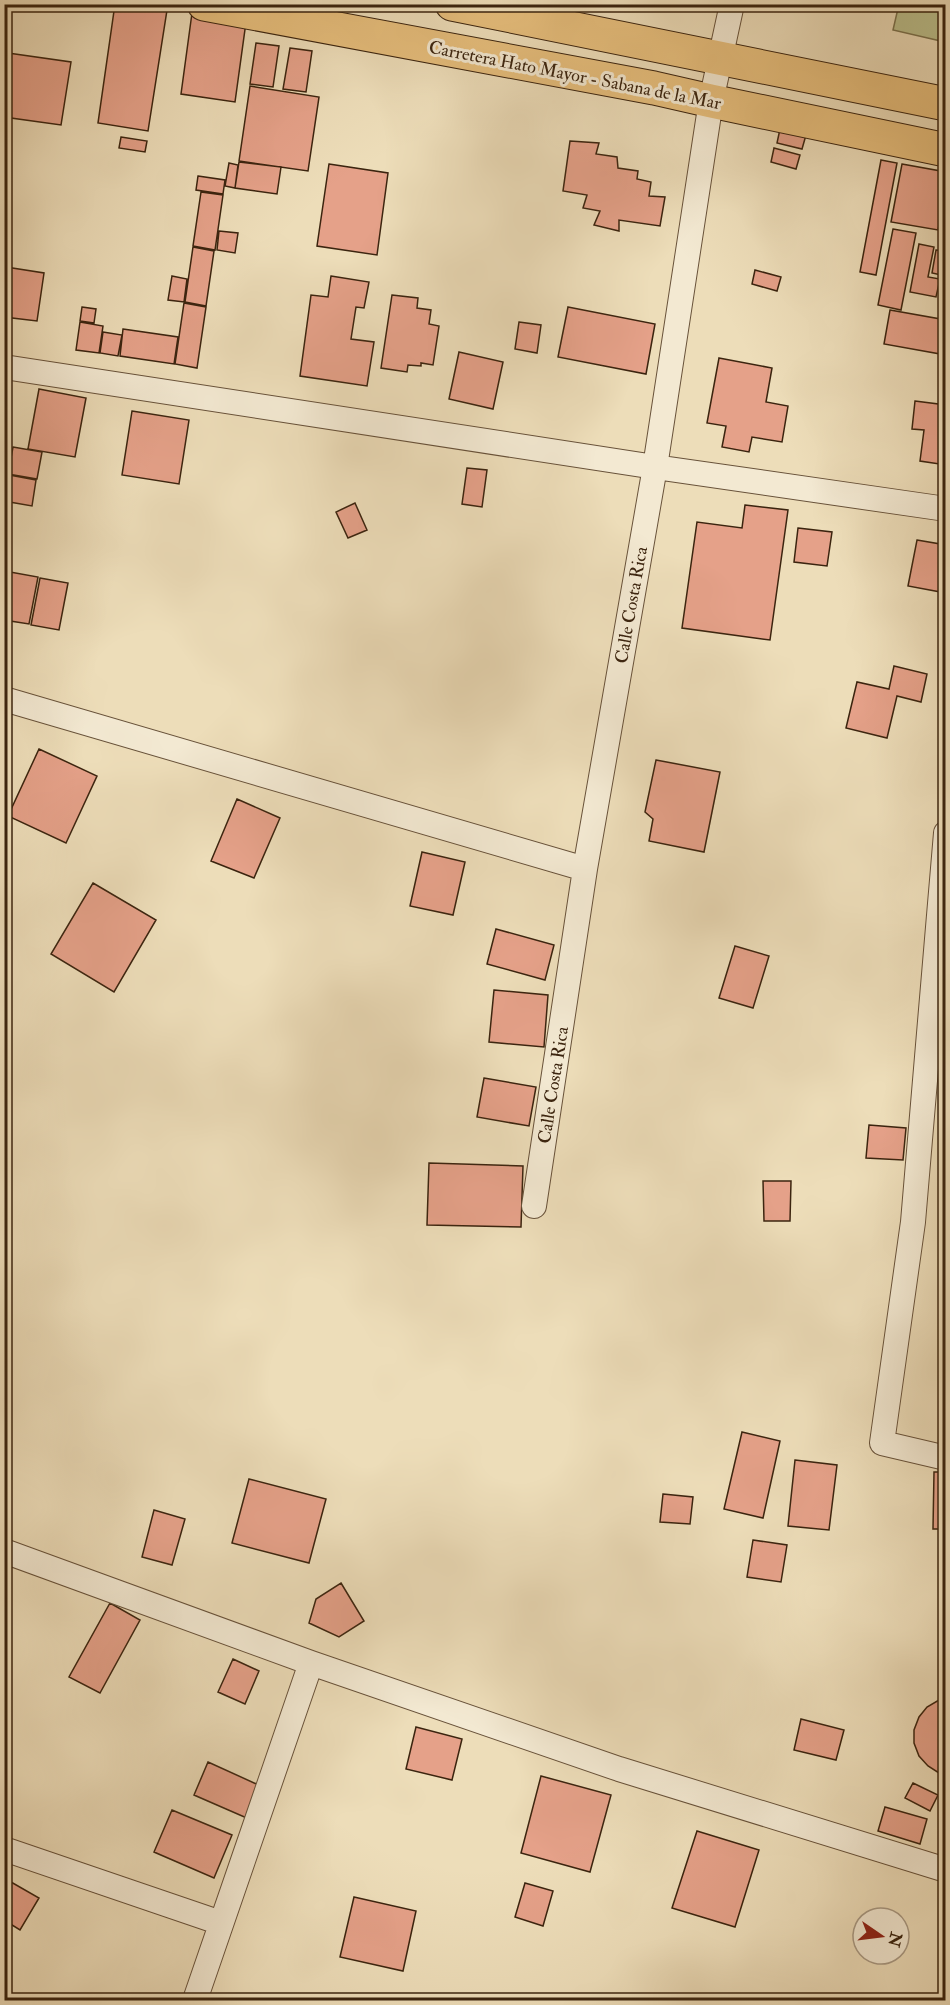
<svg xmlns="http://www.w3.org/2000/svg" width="950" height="2005" viewBox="0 0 950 2005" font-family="'IM FELL Double Pica',serif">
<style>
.green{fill:#bbc08d;stroke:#7b724e;stroke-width:1.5}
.building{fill:#e5a189;stroke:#3b240f;stroke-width:1.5}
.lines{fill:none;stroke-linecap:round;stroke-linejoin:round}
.minor-casing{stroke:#68523a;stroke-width:26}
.primary-casing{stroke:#3b240f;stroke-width:35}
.minor{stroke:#f3e9d2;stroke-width:24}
.primary{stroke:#e6be7c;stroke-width:33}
.labels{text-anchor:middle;stroke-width:6;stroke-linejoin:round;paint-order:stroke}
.street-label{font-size:18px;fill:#3b240f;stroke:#f3e9d2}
</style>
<rect width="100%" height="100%" fill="#edddb9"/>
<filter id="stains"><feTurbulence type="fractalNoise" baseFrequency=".00333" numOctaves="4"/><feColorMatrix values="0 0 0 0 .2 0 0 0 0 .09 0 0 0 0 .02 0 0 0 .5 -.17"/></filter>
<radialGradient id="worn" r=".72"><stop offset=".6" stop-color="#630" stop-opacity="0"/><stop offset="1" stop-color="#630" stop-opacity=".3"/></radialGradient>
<!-- green -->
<path class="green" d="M899,4L945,5V42L893,30Z"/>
<!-- building -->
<path class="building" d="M115,4H129L167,10L148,131L98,123Z
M192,13L246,22L235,102L181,94Z
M256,43L279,46L273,87L250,84Z
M290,48L312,51L306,92L283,89Z
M8,53L71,62L61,125L4,117V79Z
M250,86L319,97L308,171L239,161Z
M780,129L806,135L802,149L777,143Z
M121,137L147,141L145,152L119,148Z
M570,141L599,143L596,154L617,157L618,168L638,171L637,179L651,182L649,196L665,197L660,226L619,220V231L594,225L600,211L583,208L587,195L563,191Z
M774,148L800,155L796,169L771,162Z
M881,160L897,163L876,275L860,272Z
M239,162L281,167L277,194L235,188Z
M229,163L238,165L235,188L225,186Z
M329,164L388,173L377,255L317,246Z
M902,164L946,172V191L938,230L891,222Z
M198,176L225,180L223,194L196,190Z
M201,192L223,195L215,250L193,246Z
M893,229L916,233L901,310L878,305Z
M219,231L238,233L235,253L217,250Z
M919,244L934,247L928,277L940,279L936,297L910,292Z
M193,247L214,251L206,306L185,302Z
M936,250L946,251V276L932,273Z
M6,267L44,273L37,321L4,317Z
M755,270L781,277L777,291L752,284Z
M172,276L187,279L184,302L168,300Z
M331,276L369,282L364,308L356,307L351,339L374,342L367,386L300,376L311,295L328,297Z
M392,295L418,298L417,308L431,310L429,324L439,326L433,365L421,363V366L408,365L407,372L381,368Z
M184,303L206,307L197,368L175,364Z
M82,307L96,309L94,323L80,321Z
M568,307L655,324L646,374L558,357Z
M890,310L946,320V355L884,344Z
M80,322L103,326L99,353L76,350Z
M519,322L541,325L537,353L515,349Z
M123,329L178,337L174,364L120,356Z
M103,332L122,335L118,356L100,353Z
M459,352L503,362L493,409L449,399Z
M719,358L772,368L766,402L788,406L782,442L752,437L749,452L722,447L726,426L707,423Z
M39,389L86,398L75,457L28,449Z
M915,401L946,405L943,427H946V465L920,461L924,430L912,429Z
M132,411L189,420L179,484L122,475Z
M4,419L10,420L4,450Z
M13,447L42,452L37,479L8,474Z
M467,468L487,470L482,507L462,504Z
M4,474L36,480L32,506L4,501Z
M355,503L367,530L348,538L336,512Z
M745,505L788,510L770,640L682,628L697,522L742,528Z
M798,528L832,532L827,566L794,562Z
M917,540L946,545V593L908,586Z
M10,572L38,577L29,624L4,620V601Z
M40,578L68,583L59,630L31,625Z
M894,666L927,674L921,702L897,696L887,738L846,728L857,682L889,689Z
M39,749L97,776L66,843L8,816Z
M656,760L720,772L704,852L649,841L653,819L645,812Z
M237,799L280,818L254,878L211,861Z
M422,852L465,862L453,915L410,906Z
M93,883L156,920L114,992L51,954Z
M496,929L554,945L545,980L487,964Z
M735,946L769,956L753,1008L719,998Z
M494,990L548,995L544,1047L489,1042Z
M484,1078L536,1087L529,1126L477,1117Z
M869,1125L906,1128L903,1160L866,1158Z
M429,1163L523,1166L521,1227L427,1225Z
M763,1181H791L790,1221H764Z
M742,1432L780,1441L763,1518L724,1509Z
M795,1460L837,1465L829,1530L788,1526Z
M934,1472H946V1529H933Z
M249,1479L326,1499L309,1563L232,1543Z
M663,1494L693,1497L690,1524L660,1522Z
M154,1510L185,1519L172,1565L142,1557Z
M753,1540L787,1545L781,1582L747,1577Z
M341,1583L364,1621L339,1637L309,1623L316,1599Z
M110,1603L140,1620L100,1693L69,1677Z
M233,1659L259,1671L245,1704L218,1692Z
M946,1699V1774L939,1773L928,1766L919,1756L914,1743V1730L919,1717L927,1707L939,1700Z
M801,1719L844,1730L836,1760L794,1750Z
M416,1727L462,1739L452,1780L406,1769Z
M208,1762L263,1787L249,1819L194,1795Z
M541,1776L611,1795L590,1872L521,1853Z
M913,1783L938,1795L930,1811L905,1798Z
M885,1807L927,1819L920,1844L878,1831Z
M172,1810L232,1835L214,1878L154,1852Z
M697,1831L759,1850L735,1927L672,1908Z
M4,1878L39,1898L20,1930L4,1920Z
M525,1883L553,1891L543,1926L515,1917Z
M354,1897L416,1911L403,1971L340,1957Z"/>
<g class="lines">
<defs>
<path id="minor" d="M4,367L655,467L946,509
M4,699L585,869
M946,833L913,1222L882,1443L946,1458
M534,1206L585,869L655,467L711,101L732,4
M4,1551L311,1663L619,1769L946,1870
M4,1849L221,1923
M195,2000L311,1663"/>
<path id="primary" d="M204,4L654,88L711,101L946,150
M452,4L946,104"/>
</defs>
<!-- minor casing -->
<use href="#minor" class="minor-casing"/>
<!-- primary casing -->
<use href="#primary" class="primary-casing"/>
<!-- minor -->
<use href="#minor" class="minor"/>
<!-- primary -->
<use href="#primary" class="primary"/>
</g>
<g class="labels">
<!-- street labels -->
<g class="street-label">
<text transform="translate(575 75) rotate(11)" y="6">Carretera Hato Mayor - Sabana de la Mar</text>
<text transform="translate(631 605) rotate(-80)" y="6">Calle Costa Rica</text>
<text transform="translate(553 1085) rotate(-81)" y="6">Calle Costa Rica</text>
</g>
</g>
<!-- margin -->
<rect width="950" height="2005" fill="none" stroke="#edddb9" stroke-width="24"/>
<rect x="6" y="6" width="938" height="1993" fill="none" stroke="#3b240f" stroke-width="3"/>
<rect x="12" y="12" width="926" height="1981" fill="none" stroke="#3b240f" stroke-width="1.5"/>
<!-- north arrow -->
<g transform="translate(881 1936) rotate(104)"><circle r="28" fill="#f3e9d2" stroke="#a99a84" stroke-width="1.5"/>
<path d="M0-4.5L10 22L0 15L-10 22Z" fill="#8f2418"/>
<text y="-9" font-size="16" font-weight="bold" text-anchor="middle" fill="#3b240f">N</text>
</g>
<rect width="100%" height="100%" filter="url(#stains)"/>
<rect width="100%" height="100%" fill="url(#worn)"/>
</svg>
